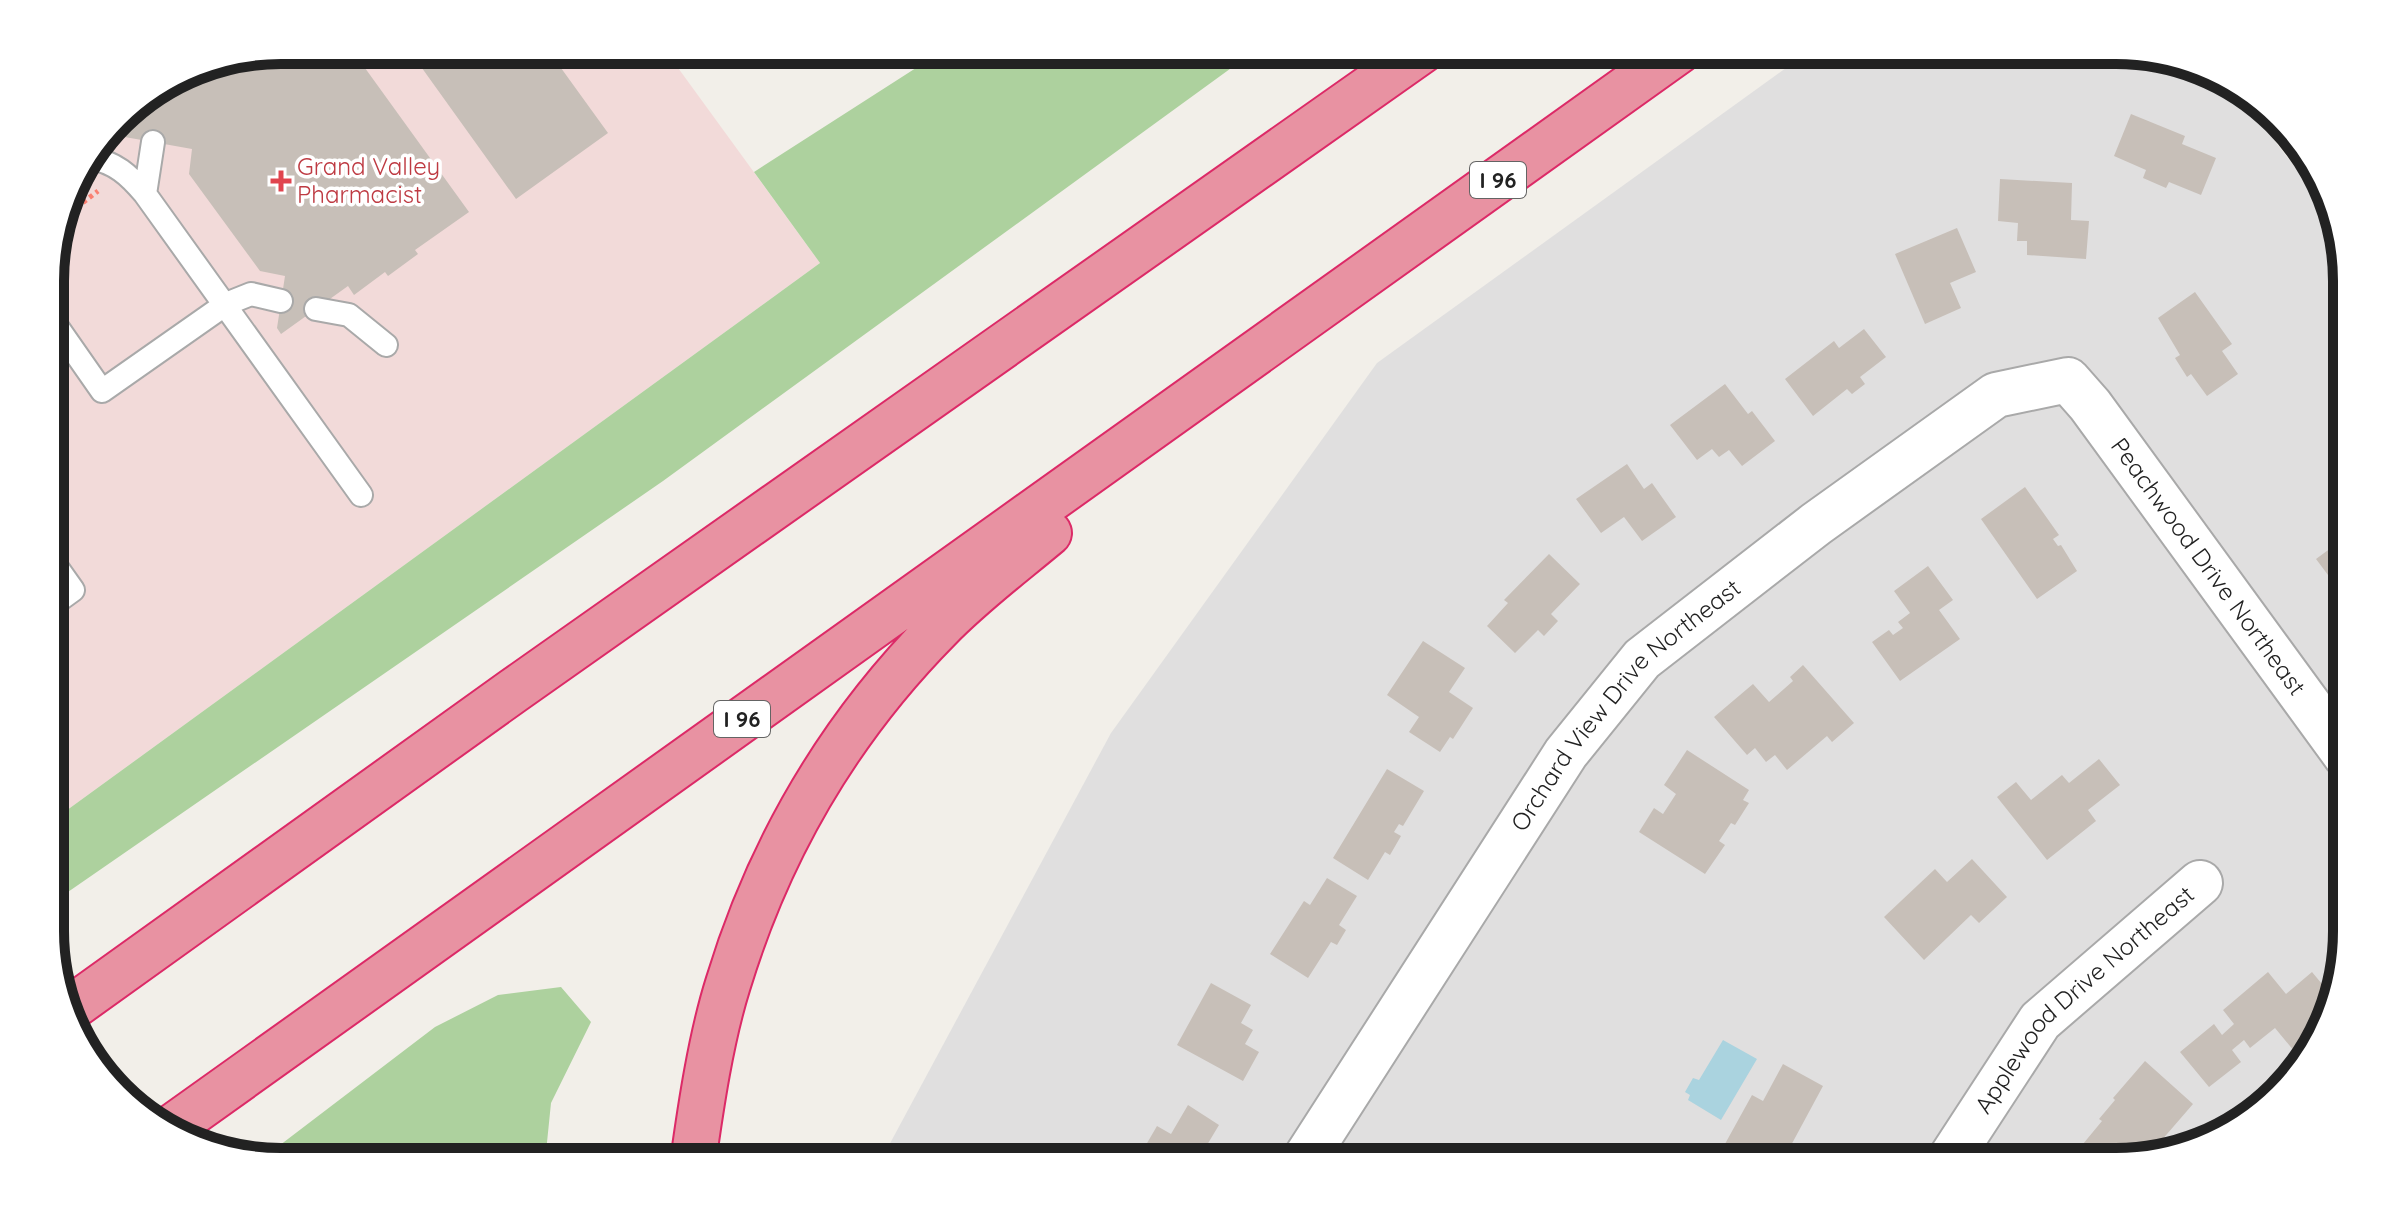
<svg xmlns="http://www.w3.org/2000/svg" width="2397" height="1212" viewBox="0 0 2397 1212" font-family="Quicksand,sans-serif">
<style>
.residential{fill:#e0dfdf}
.commercial{fill:#f2dad9}
.forest{fill:#add19e}
.water{fill:#aad3df}
.building{fill:#c7bfb8}
.lines{fill:none;stroke-linecap:round;stroke-linejoin:round}
.service-casing{stroke:#a9a9a9;stroke-width:26}
.minor-casing{stroke:#a9a9a9;stroke-width:48}
.motorway-casing{stroke:#dc2a67;stroke-width:48}
.path{stroke:#fa8072;stroke-width:5;stroke-dasharray:4 4;stroke-linecap:butt}
.service{stroke:#fff;stroke-width:22}
.minor{stroke:#fff;stroke-width:44}
.motorway{stroke:#e892a2;stroke-width:44}
.health-dot{fill:#e0444e;stroke:#fff;stroke-width:3}
.labels{text-anchor:middle;stroke-width:7;stroke-linejoin:round;paint-order:stroke}
.shield{fill:#fff;stroke:#646464;stroke-width:2}
.shield-label{font-size:22px;font-weight:bold;fill:#222}
.health-label{font-size:24px;fill:#be3a42;stroke:#fff;text-anchor:start}
.street-label{font-size:24px;fill:#222;stroke:#fff}
.rim{fill:none;stroke:#222;stroke-width:10}
</style>
<rect width="100%" height="100%" fill="#f2efe9"/>
<!-- residential -->
<path class="residential" d="M1811,50H2116L2218,74L2234,88L2331,214L2345,251L2347,932L2323,1033L2245,1123L2131,1162H880L1111,733L1377,363Z"/>
<!-- commercial -->
<path class="commercial" d="M281,50H665L820,263L52,821L51,265L74,178L128,108L193,67Z"/>
<!-- forest -->
<path class="forest" d="M944,50H1256L663,481L52,903V821L820,263L754,172Z
M561,987L591,1022L551,1103L545,1162H281L263,1158L435,1027L498,995Z"/>
<!-- water -->
<path class="water" d="M1723,1040L1757,1059L1721,1120L1688,1100L1690,1095L1685,1092L1693,1078L1699,1080Z"/>
<!-- building -->
<path class="building" d="M281,50H352L469,212L415,250L418,254L388,276L385,272L354,295L348,286L281,334L277,328L285,276L260,271L189,174L192,149L108,134L128,108L193,67Z
M409,50H548L608,133L516,199Z
M2131,114L2185,136L2182,144L2216,158L2201,195L2169,182L2166,188L2143,178L2146,170L2114,156Z
M2000,179L2072,183L2071,220L2089,221L2086,259L2027,255V241H2017L2018,223L1998,221Z
M1957,228L1976,272L1950,283L1961,308L1925,324L1895,254Z
M2195,292L2232,344L2222,351L2238,374L2207,396L2191,374L2187,377L2175,358L2180,355L2158,318Z
M1864,329L1886,357L1860,377L1865,384L1852,394L1847,389L1813,416L1785,379L1834,341L1839,348Z
M1725,384L1748,414L1752,411L1775,441L1742,466L1729,450L1719,457L1712,449L1697,460L1670,425Z
M1627,464L1644,489L1652,483L1676,517L1642,541L1624,517L1601,533L1576,499Z
M2025,487L2059,535L2053,539L2058,546L2061,545L2077,571L2037,599L1981,519Z
M2346,527V581L2337,587L2316,559L2339,542L2334,536Z
M1549,554L1580,584L1551,614L1558,621L1544,636L1538,630L1515,653L1487,626L1508,603L1504,600Z
M1928,566L1953,600L1939,610L1960,639L1900,681L1872,642L1889,630L1893,635L1903,628L1898,622L1910,613L1894,591Z
M1423,641L1465,668L1449,692L1473,708L1453,739L1450,737L1440,752L1409,732L1419,717L1387,695Z
M1803,665L1854,723L1832,742L1827,736L1787,770L1775,755L1766,762L1755,748L1747,755L1714,717L1753,684L1769,702L1793,681L1790,677Z
M1687,750L1749,790L1743,800L1749,803L1735,825L1731,823L1719,841L1725,845L1705,874L1639,832L1654,808L1663,814L1676,794L1664,785Z
M2099,759L2120,785L2088,810L2096,821L2047,860L1997,797L2016,782L2031,800L2062,775L2069,783Z
M1387,769L1424,791L1403,826L1399,824L1394,832L1401,836L1390,855L1385,852L1368,880L1333,858Z
M1972,859L2007,897L1979,923L1971,915L1924,960L1884,917L1935,869L1947,882Z
M1327,878L1357,896L1339,925L1346,930L1337,945L1331,942L1308,978L1270,954L1304,901L1310,905Z
M2268,972L2286,994L2312,972L2332,996L2323,1033L2299,1057L2275,1028L2250,1048L2244,1040L2232,1050L2241,1062L2209,1087L2180,1052L2214,1024L2222,1035L2234,1024L2223,1010Z
M1211,983L1251,1005L1241,1023L1253,1030L1245,1044L1259,1052L1243,1081L1177,1045Z
M2145,1061L2193,1104L2148,1156L2131,1162H2091L2078,1150L2102,1121L2099,1119L2115,1100L2113,1098Z
M1783,1064L1823,1086L1782,1162H1715L1752,1095L1763,1101Z
M1188,1105L1219,1125L1198,1160L1192,1156L1188,1162H1136L1157,1126L1171,1134Z"/>
<g class="lines">
<defs>
<path id="service" d="M90,158C115,162 129,175 145,194L361,495
M145,194L153,142
M316,309L349,315L386,345
M51,318L102,391L226,304L251,294L281,301
M51,559L73,590L51,606"/>
<g id="minor">
<path id="s1" d="M1303,1162L1566,753L1642,659L1816,524L1996,395L2068,380L2090,405L2346,756"/>
<path id="s2" d="M1948,1162L2040,1021L2200,883"/>
</g>
<path id="motorway" d="M71,1008L513,691L1423,50
M168,1130L1680,50
M693,1162C701,1105 711,1038 728,984C769,849 840,728 939,628C973,593 1012,564 1049,533"/>
</defs>
<!-- service casing -->
<use href="#service" class="service-casing"/>
<!-- minor casing -->
<use href="#minor" class="minor-casing"/>
<!-- motorway casing -->
<use href="#motorway" class="motorway-casing"/>
<!-- path -->
<path class="path" d="M64,217L98,191"/>
<!-- service -->
<use href="#service" class="service"/>
<!-- minor -->
<use href="#minor" class="minor"/>
<!-- motorway -->
<use href="#motorway" class="motorway"/>
</g>
<!-- markers -->
<path class="health-dot" d="M277 169h8v8h8v8h-8v8h-8v-8h-8v-8h8z"/>
<g class="labels">
<!-- shield labels -->
<g class="shield">
<rect x="1470" y="162" width="56" height="36" rx="6"/>
<rect x="714" y="701" width="56" height="36" rx="6"/>
</g>
<g class="shield-label">
<text x="1498" y="188">I 96</text>
<text x="742" y="727">I 96</text>
</g>
<!-- health labels -->
<g class="health-label">
<text x="297" y="175">Grand Valley<tspan x="297" dy="28">Pharmacist</tspan></text>
</g>
<!-- street labels -->
<g class="street-label">
<text dy="8" stroke="none"><textPath href="#s1" startOffset="1356">Peachwood Drive Northeast</textPath></text>
<text dy="8" stroke="none"><textPath href="#s1" startOffset="562">Orchard View Drive Northeast</textPath></text>
<text dy="8" stroke="none"><textPath href="#s2" startOffset="214">Applewood Drive Northeast</textPath></text>
</g>
</g>
<!-- crop -->
<path d="M0 0H2397V1212H0ZM281 64H2116A217 217 0 0 1 2333 281V931A217 217 0 0 1 2116 1148H281A217 217 0 0 1 64 931V281A217 217 0 0 1 281 64Z" fill="#fff" fill-rule="evenodd"/>
<path class="rim" d="M281 64H2116A217 217 0 0 1 2333 281V931A217 217 0 0 1 2116 1148H281A217 217 0 0 1 64 931V281A217 217 0 0 1 281 64Z"/>
</svg>
